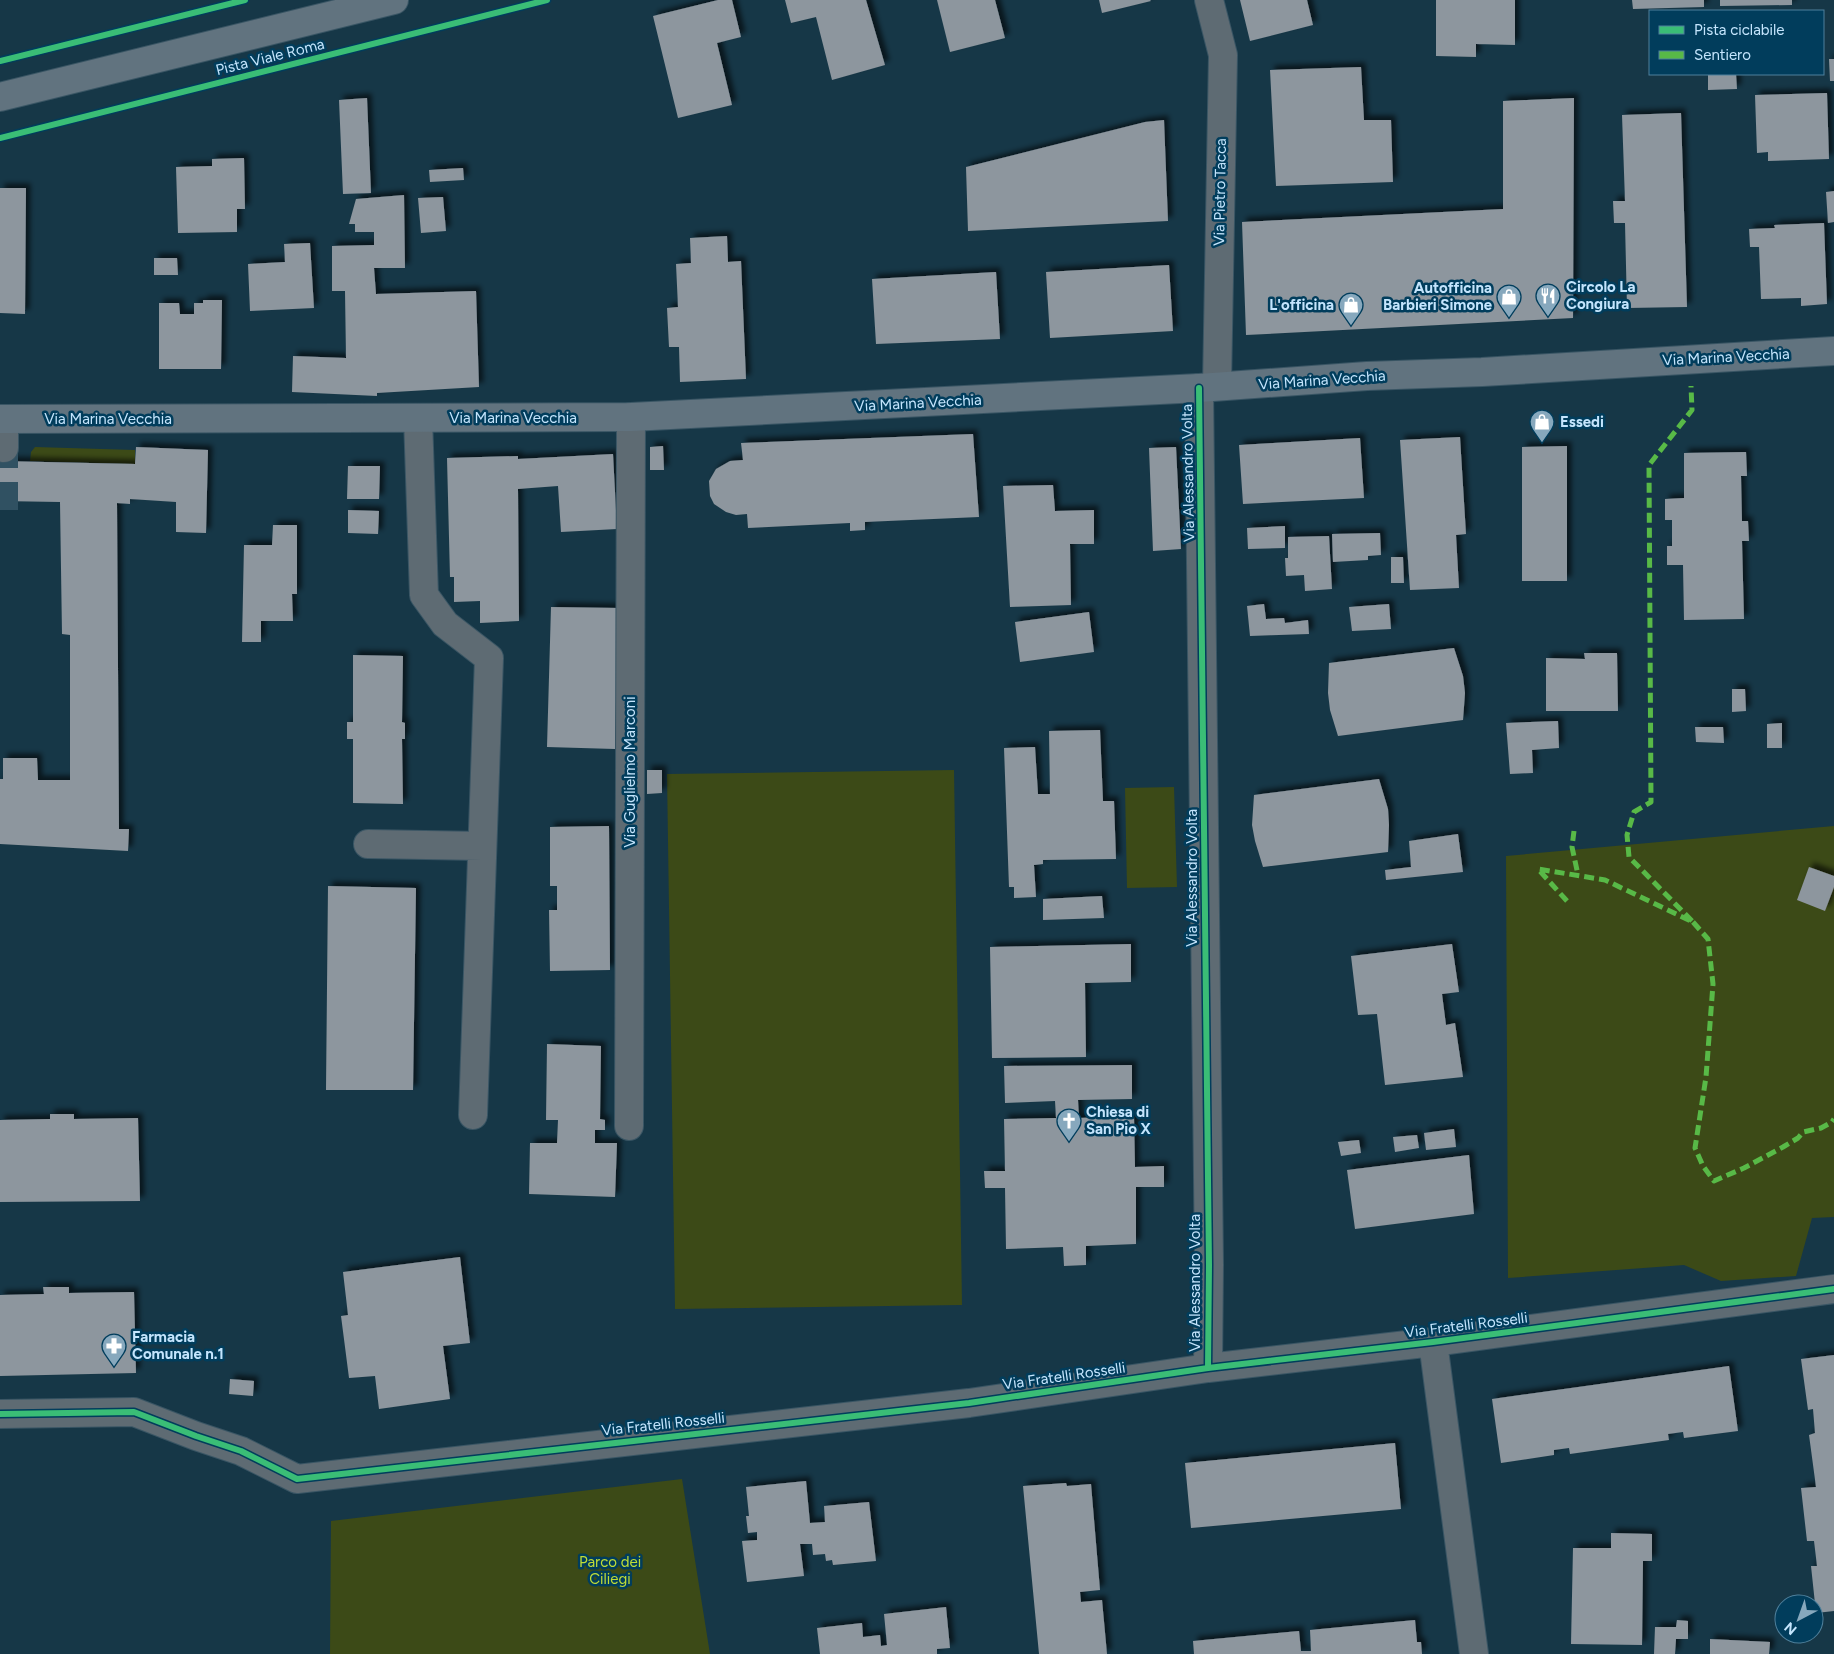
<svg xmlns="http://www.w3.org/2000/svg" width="1834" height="1654" viewBox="0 0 1834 1654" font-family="Figtree,sans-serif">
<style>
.green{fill:#3c4a17}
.building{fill:#8d969e;filter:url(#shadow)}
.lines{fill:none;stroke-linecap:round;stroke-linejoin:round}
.minor-tunnel{stroke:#305162;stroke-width:28;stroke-dasharray:28 14;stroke-linecap:butt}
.minor-casing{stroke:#395564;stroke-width:30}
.major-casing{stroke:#395564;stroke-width:30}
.minor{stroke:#5e6b73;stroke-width:28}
.major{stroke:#61737f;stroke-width:28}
.quiet{stroke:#58b947;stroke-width:5;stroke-dasharray:10 5;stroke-linecap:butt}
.cycleway-casing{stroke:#013d5c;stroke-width:9}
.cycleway{stroke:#3abd76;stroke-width:6}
.labels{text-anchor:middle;stroke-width:5;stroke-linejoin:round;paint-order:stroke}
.street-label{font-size:15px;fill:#c4e5fd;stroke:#013d5c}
.poi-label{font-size:15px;font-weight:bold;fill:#c4e5fd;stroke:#013d5c;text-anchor:start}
.park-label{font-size:15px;fill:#c0dd37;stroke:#013d5c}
</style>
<defs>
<filter id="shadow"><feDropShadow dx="4.5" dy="-4.5" stdDeviation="2.5" flood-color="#0009"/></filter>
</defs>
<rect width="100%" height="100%" fill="#163747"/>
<!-- green -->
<path class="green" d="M35,447L135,450V464L30,461L31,452Z
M954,770L962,1305L675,1309L667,774Z
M1174,787L1177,887L1127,888L1125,788Z
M1834,826V1217L1812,1218L1796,1276L1721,1281L1684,1265L1508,1278L1506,856Z
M682,1479L710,1654H330L331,1521Z"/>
<!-- building -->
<path class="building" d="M718,0H732L741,37L717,43L732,105L678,118L653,16Z
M785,0H866L885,65L832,80L816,17L791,23Z
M937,0H995L1005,38L950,52Z
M1099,0H1150L1151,1L1102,13Z
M1240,0H1307L1313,25L1250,41Z
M1436,0H1515V45L1476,44V57L1436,56Z
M1632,0H1704V7L1633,9Z
M1720,0H1792V5L1720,6Z
M1829,59H1834V81H1830Z
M1361,67L1364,120H1391L1393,182L1276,186L1270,70Z
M1708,74H1736L1737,89L1708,90Z
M1827,93L1829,159L1768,161V152L1757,153L1755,95Z
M367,98L371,193L343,194L339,100Z
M1574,98L1573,318L1246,335L1242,222L1503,209V101Z
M1681,113L1687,307L1627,308L1625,223H1614L1613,201H1625L1622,115Z
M1164,120L1168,221L968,231L966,167L1145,122Z
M244,158L245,209H237V232L178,233L176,167L212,166V159Z
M463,168L464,180L430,182L429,170Z
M0,188H26L25,314L0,313Z
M1834,191V222L1828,223L1826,192Z
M404,195L405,268H374L376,294L476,291L479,387L377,393V396L292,392L293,356L346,358L345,291H332V246L374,245V232H355V224H349L356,199Z
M443,197L446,231L421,233L418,198Z
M1824,223L1827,304L1801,306V298L1761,299L1759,247H1750L1749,229L1775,228L1774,225Z
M727,236L728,262L741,261L746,379L680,382L679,347H669L667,308L678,307L676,264L691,263L690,238Z
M310,243L314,308L250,311L248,264L285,262L284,244Z
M154,258H177L178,275H154Z
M1169,265L1173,331L1050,338L1046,272Z
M996,272L1000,339L876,344L872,279Z
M203,300H222L221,369H159V303H179L180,314H194V303H203Z
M973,434L979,517L865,522V530L850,531V523L748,528L747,514L736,515L726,512L714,504L710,496L709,481L716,469L730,461L743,460L741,443Z
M1460,437L1466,534L1456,535L1459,588L1410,590L1400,440Z
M1360,438L1364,498L1243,504L1239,445Z
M663,446L664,470H650V447Z
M1567,446V581H1522V447Z
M136,447L208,450L206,533L176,532V502L130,499V504L117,503L119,829H129L128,851L0,844V779H3V758H37L38,780H70V635L62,634L60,502L0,501V461L135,464Z
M1176,447L1181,549L1153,551L1149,448Z
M1746,452L1747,476H1741L1742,521H1748L1749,541H1742L1744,619L1684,620L1683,565H1667V546H1672V520H1665V499L1684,498V453Z
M613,454L617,529L561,532L558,486L518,489L519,621L480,623V601L454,602V577H450L447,458L518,456V459Z
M348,466H380L379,499H347Z
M1053,485L1055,511L1094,510V544H1070L1071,605L1010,607L1003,486Z
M348,510L379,511L378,534L348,533Z
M273,525H297V594H292L293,621H261V642H242L244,545H272Z
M1285,526V548L1248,549L1247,528Z
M1380,533L1381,555L1368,556V560L1333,562L1332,534Z
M1329,536L1332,589L1305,591L1304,575L1286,576L1285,558H1288V537Z
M1391,557H1403L1404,583H1391Z
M1264,604L1266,619L1284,618L1285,623L1308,620L1309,634L1250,636L1247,606Z
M1389,604L1391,629L1352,631L1349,607Z
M551,607L618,608L615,749L547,747Z
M1089,612L1094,652L1020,662L1015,622Z
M1454,648L1463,676L1465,693L1463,720L1338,736L1330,710L1328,693L1329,663Z
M1584,653H1617L1618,711H1546V658L1585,659Z
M353,655L403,656L402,722L405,723V739H402L403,804L353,803V739H347V722H353Z
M1732,689H1745L1746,711L1732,712Z
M1558,721L1559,748L1532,750L1533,773L1510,774L1506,723Z
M1782,723V748H1767V724Z
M1695,727H1723L1724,743L1696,742Z
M1100,730L1103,801H1114L1116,859L1043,860V864L1034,865L1036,897L1014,898V887H1009L1004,748L1035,747L1038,794H1050L1049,731Z
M647,770H662V793L647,794Z
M1379,779L1388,809L1389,825L1388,852L1263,867L1255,841L1252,825L1254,795Z
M609,826L610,970L550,971L549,910H557V886H550V827Z
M1458,834L1463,872L1386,880L1385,870L1411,867L1409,841Z
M1809,867L1834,876V887L1825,911L1797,900Z
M328,886L416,888L413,1090H326Z
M1102,896L1104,918L1043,920V899Z
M1131,944V982L1085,983L1086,1057L992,1058L990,947Z
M1452,944L1459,992L1442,994L1446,1025L1455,1023L1463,1077L1385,1085L1377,1014L1358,1015L1351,956Z
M547,1044L601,1046L600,1119L605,1120V1130H595V1143H617L615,1197L529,1194L530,1143H557L558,1120H546Z
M1132,1065V1099L1078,1100L1079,1118L1134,1116L1135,1167L1164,1166V1187H1136V1244L1086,1246V1265L1064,1266L1063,1247L1006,1249L1005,1188H985L984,1171H1005L1004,1119L1056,1118L1055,1101L1005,1103L1004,1066Z
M50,1114H74V1119L138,1118L140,1201L0,1202V1120L50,1119Z
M1454,1129L1456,1147L1426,1150L1424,1133Z
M1417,1135L1419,1148L1395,1152L1393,1137Z
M1359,1140L1361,1153L1341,1156L1338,1142Z
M1469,1155L1474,1214L1355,1229L1347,1170Z
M460,1257L470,1343L443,1346L450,1399L379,1409L375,1376L349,1378L341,1316L348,1315L343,1272Z
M43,1287H69V1293L134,1292L136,1373L0,1376V1295L44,1294Z
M1834,1355V1611L1816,1613L1811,1566H1817L1814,1541H1807L1801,1488L1816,1487L1809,1435L1815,1433L1813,1409L1808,1410L1801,1359Z
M1729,1366L1738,1431L1684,1438L1683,1432L1668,1434L1669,1440L1570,1454L1569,1448L1554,1450V1455L1501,1463L1492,1399Z
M230,1379L254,1381L253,1396L229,1394Z
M1395,1443L1401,1509L1191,1528L1185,1463Z
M806,1481L810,1523L825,1522L824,1506L869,1502L876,1561L833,1565L832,1560L826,1561L825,1554L813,1555L812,1544H800L804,1576L747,1582L742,1541L757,1540V1532L748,1533L746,1516H749L746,1487Z
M1066,1483L1067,1486L1091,1484L1100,1590L1080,1592L1081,1602L1102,1600L1107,1654H1039L1023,1486Z
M1611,1533L1652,1534V1561H1643L1642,1645L1571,1644L1573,1548H1611Z
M946,1607L950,1648L937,1649V1654H820L817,1628L862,1623L863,1637L880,1635L881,1646L887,1645L884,1614Z
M1415,1620L1417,1642H1421L1422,1654H1194L1193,1641L1299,1631L1301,1651H1311L1310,1630Z
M1677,1620L1688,1621V1639H1676L1675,1654H1654L1655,1627H1676Z
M1710,1639L1770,1642L1769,1654H1710Z"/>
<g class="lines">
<!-- minor-tunnel -->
<path class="minor-tunnel" d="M4,510V448"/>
<defs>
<path id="minor" d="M1209,0L1223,55L1217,386
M1199,388L1209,1265L1208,1368
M418,418L424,595L445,624L489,658L473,1115
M4,448V419
M368,844L482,846
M629,1126L631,417
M1433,1342L1474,1654
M0,1414L134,1412L196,1436L241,1451L297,1479L969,1403L1208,1368L1433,1342L1834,1289"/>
<path id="major" d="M0,97L394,0
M0,419L631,417L1199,388L1367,376L1482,372L1834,351"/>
</defs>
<!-- minor casing -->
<use href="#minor" class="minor-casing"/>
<!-- major casing -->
<use href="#major" class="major-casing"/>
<!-- minor -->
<use href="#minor" class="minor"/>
<!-- major -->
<use href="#major" class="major"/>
<!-- quiet -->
<path class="quiet" d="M1574,831L1572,847L1578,875
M1567,901L1538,869L1605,880L1693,922L1629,857L1627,835L1634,812L1651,802L1649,465L1692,410L1691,386
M1693,922L1708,939L1713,984L1706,1077L1695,1148L1703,1166L1714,1181L1744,1168L1783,1147L1798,1138L1803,1132L1821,1128L1832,1122L1834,1119"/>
<defs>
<path id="cycleway" d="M0,61L245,0
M0,138L547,0
M1199,388L1209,1265L1208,1368
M0,1414L134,1412L196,1436L241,1451L297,1479L969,1403L1208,1368L1433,1342L1834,1289"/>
</defs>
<!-- cycleway casing -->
<use href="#cycleway" class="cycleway-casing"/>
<!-- cycleway -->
<use href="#cycleway" class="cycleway"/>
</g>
<!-- icons -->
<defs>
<symbol id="restaurant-pin" viewBox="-11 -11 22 30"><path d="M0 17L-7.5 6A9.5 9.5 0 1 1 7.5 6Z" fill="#87a8bd" stroke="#013d5c"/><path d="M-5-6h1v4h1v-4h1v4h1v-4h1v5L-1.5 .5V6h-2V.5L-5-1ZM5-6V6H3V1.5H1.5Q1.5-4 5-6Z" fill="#fff"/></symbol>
<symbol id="shop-pin" viewBox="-11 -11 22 30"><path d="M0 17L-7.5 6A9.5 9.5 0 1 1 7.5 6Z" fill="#87a8bd" stroke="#013d5c"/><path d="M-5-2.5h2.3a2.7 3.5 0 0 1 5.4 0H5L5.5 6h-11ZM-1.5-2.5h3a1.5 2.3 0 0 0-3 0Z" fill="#fff"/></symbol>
<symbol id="church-pin" viewBox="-11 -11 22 30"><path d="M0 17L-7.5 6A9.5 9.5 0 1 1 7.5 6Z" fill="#87a8bd" stroke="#013d5c"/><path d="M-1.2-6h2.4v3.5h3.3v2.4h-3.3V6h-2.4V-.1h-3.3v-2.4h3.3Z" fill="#fff"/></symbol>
<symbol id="pharmacy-pin" viewBox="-11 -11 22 30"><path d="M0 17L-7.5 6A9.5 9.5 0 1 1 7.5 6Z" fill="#87a8bd" stroke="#013d5c"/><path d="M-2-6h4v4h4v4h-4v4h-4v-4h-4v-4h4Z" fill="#fff"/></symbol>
</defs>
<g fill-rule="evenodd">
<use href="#restaurant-pin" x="1534" y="282" width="28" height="38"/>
<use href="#shop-pin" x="1495" y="283" width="28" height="38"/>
<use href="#shop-pin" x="1337" y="291" width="28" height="38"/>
<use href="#shop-pin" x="1528" y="408" width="28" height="38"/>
<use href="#church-pin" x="1055" y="1107" width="28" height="38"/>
<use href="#pharmacy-pin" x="100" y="1332" width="28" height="38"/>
</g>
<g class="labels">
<!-- street labels -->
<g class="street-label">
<text transform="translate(270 57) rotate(-14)" y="5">Pista Viale Roma</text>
<text transform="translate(1220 192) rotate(-89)" y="5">Via Pietro Tacca</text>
<text transform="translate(1726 357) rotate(-3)" y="5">Via Marina Vecchia</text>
<text transform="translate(1322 380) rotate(-4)" y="5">Via Marina Vecchia</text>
<text transform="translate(918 403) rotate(-3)" y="5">Via Marina Vecchia</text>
<text x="513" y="423">Via Marina Vecchia</text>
<text x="108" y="424">Via Marina Vecchia</text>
<text transform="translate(1188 473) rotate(-91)" y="5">Via Alessandro Volta</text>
<text transform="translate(630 772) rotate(-90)" y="5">Via Guglielmo Marconi</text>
<text transform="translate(1192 878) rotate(-90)" y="5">Via Alessandro Volta</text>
<text transform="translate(1195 1283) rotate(-90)" y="5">Via Alessandro Volta</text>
<text transform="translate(1466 1325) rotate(-7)" y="5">Via Fratelli Rosselli</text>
<text transform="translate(1064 1376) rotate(-8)" y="5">Via Fratelli Rosselli</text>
<text transform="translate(663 1424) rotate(-6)" y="5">Via Fratelli Rosselli</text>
</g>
<!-- poi labels -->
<g class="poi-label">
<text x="1566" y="292">Circolo La<tspan x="1566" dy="17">Congiura</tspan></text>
<text x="1492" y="293" text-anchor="end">Autofficina<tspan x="1492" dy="17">Barbieri Simone</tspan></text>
<text x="1334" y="310" text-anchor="end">L'officina</text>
<text x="1560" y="427">Essedi</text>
<text x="1086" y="1117">Chiesa di<tspan x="1086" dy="17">San Pio X</tspan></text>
<text x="132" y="1342">Farmacia<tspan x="132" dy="17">Comunale n.1</tspan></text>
</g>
<!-- park labels -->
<g class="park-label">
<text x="610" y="1567">Parco dei<tspan x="610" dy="17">Ciliegi</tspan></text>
</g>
</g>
<!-- legend -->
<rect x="1649" y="10" width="175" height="65" fill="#013d5c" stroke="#4f809c"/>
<rect x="1659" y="26" width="25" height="8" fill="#3abd76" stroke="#4f809c"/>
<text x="1694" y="35" font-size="15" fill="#c4e5fd">Pista ciclabile</text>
<rect x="1659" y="51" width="25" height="8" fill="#58b947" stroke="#4f809c"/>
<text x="1694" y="60" font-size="15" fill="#c4e5fd">Sentiero</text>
<!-- north arrow -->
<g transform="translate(1799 1619) rotate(221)"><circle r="24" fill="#013d5c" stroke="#4f809c"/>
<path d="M0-4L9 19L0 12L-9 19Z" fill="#87a8bd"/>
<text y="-8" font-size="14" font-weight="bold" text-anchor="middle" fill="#c4e5fd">N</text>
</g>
</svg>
